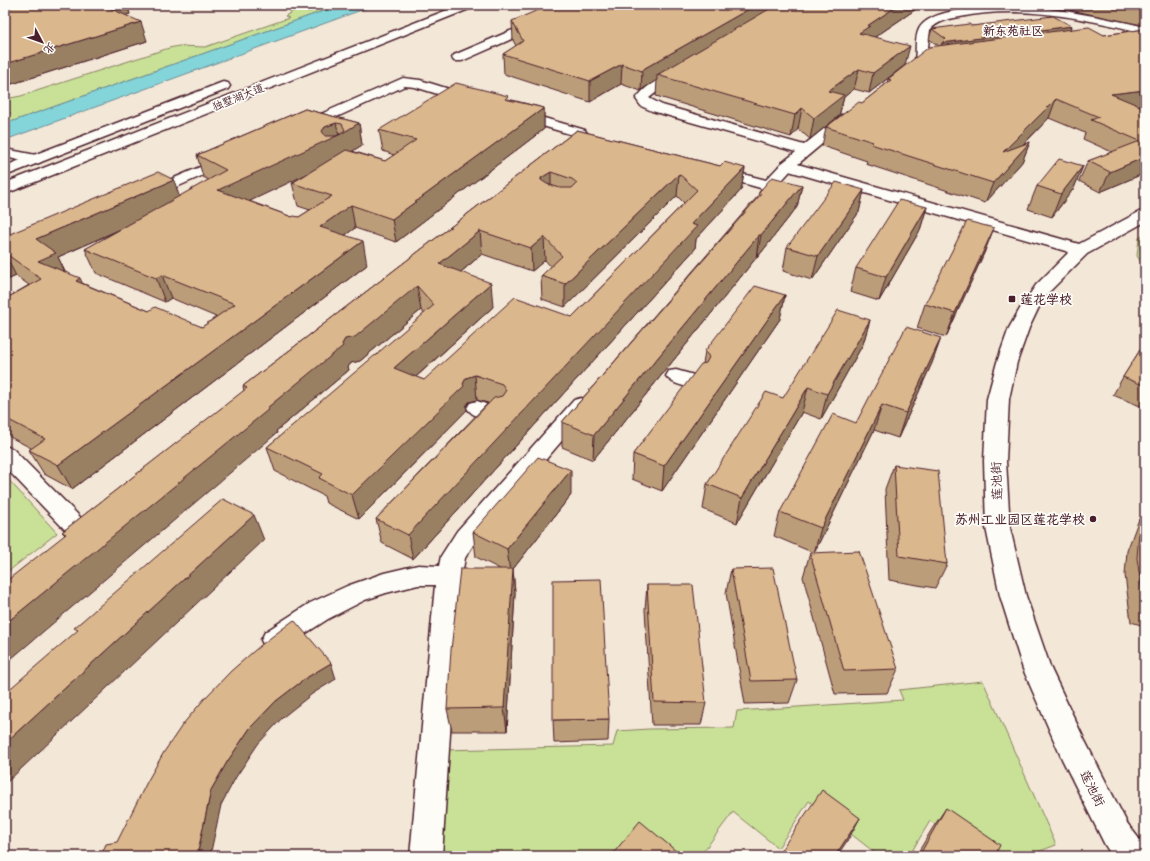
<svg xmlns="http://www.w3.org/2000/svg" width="1150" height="861" viewBox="0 0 1150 861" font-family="'Patrick Hand','LXGW WenKai TC',sans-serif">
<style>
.green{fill:#c8e197;stroke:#898061}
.water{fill:#83d5da;stroke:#6c8c94}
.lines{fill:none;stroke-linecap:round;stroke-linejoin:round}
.minor-casing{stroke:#4a1f2b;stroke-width:3}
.secondary-casing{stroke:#4a1f2b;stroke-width:3}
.primary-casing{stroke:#4a1f2b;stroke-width:3}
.minor{fill:#fdfcf7;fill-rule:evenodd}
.secondary{fill:#fdfcf7;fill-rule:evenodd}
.primary{fill:#fdfcf7;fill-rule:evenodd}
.wall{fill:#bc9d79;stroke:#4a1f2b;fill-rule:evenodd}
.shaded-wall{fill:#998063;stroke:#4a1f2b}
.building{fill:#dbb78d;stroke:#4a1f2b;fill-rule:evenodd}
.poi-dot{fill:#4a1f2b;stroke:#fdfcf7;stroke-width:1.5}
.labels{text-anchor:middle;stroke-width:3.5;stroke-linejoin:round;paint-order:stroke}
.far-street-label{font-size:11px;fill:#4a1f2b;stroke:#fdfcf7}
.far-neighbourhood-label{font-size:12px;font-weight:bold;fill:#4a1f2b;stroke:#fdfcf7}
.poi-label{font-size:13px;font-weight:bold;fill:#4a1f2b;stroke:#fdfcf7;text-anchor:start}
.street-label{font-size:13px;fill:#4a1f2b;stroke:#fdfcf7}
</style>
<rect width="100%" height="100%" fill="#f3e7d7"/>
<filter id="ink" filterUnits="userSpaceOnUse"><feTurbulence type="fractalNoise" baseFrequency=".025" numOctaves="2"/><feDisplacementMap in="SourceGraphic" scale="8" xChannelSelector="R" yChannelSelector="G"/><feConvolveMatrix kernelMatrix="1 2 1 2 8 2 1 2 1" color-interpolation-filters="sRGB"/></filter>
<g filter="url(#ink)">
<!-- green -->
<path class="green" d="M327,5H340L5,124V115L11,113L5,109V99L21,96L169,48L179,46L205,47L289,18L285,16L295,10L311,11Z
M1145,234V268L1137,256L1139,238Z
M5,476L57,533L5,574Z
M983,681L1056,845L1027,856H981L930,821L909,856H879L809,801L778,848L733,812L700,856H435L443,750L613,746L617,731L649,729L734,728L737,711L903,700L899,690Z"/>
<!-- water -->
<path class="water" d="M340,5H375L5,140V124Z"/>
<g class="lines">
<defs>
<path id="minor" d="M571,5H585L584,7L462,61H454L452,58L454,55Z
M1018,6C1061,9 1103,17 1145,27V33C1086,19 1021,4 960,17C949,19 937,21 930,30L927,55L942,53L946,54L948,57L946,60L921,64L917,63L915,60C917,50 914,39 919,29C931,6 995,7 1018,6Z
M680,70L684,71L686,74L684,77L658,91L649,98L662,105L804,145L841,115H851L853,118L792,169L774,189L769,191L764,189L710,174L708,171L710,168L715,167L766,180L782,163L796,152L652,111L641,106L636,99C645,86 664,74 680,70Z
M403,78L420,80L475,97L476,100L475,103L470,104L415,87L405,86L308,130H298L296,127L298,124Z
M517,110L585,130L587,133L585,136L580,137L512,117L510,114L512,111Z
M228,155L233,156L235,159L233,162L154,197L149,199L144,197L141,194L144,191Z
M676,370L701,377L704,382L701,387C691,389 672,385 666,376L669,371Z
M581,398L588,400L591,405L588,410L473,545L465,558L462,574L463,576L459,596L442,856H410L435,585H418L386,593L365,600L328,619L283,648L274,651L265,648L261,640L265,632L310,603L347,586L384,573L418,565L439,566L441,556L457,531L574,400Z
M477,401L503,410L506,415L503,420C493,423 473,418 467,408L470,403Z
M5,446L13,449L87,524L91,530L87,536L79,539L71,536L5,467Z"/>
<path id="secondary" d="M5,149L41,156L44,159L41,162L36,164L5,157Z
M787,161L1079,244L1139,212L1145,210V222L1087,254L1049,292L1039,307L1029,328L1017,362L1009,399L1006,461L1010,528L1026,596L1051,669L1084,739L1127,823L1143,844L1145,856H1112L1105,845L1062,759L1023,669L1000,596L986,528L984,461L987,399L997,362L1009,328L1021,307L1036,285L1069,252L782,169L779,166L782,163Z"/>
<path id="primary" d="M460,5H476L474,7L5,194V183Z
M223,82L228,83L230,86L228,89L5,176V166Z"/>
</defs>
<!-- minor casing -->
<use href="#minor" class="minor-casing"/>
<!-- secondary casing -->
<use href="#secondary" class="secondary-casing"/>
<!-- primary casing -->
<use href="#primary" class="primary-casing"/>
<!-- minor -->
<use href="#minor" class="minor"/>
<!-- secondary -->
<use href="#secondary" class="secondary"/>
<!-- primary -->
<use href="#primary" class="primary"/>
</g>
<!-- wall -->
<path class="wall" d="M5,5H127L130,14L126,15L147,41L12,84L5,81Z
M922,5L875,37L905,65L869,93L854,89L844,97L839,116L810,139L798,129L791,137L656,96L657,80L644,88L641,91L621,84L590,102L504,74L503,54L516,46L513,40L512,21Z
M1046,5H1145V21L1142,25Z
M972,26H1072L1071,29L1104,35L1145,29V107H1143L1145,108V173L1100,192L1079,181L1088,161L1112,152L1083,139L1085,133L1049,118L1023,145L1030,142L1022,162L985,203L866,164L867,161L822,146L826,127L862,103L887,83L888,79L939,46L929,39L932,29Z
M508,99L544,108V129L396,242L355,228L345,235L367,265L72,489L44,474L29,450L31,448L10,437L5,429V299L29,285L16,276L5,281V236L179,197L209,180L203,177L197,155L305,109L359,123L362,145L352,151L385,161L394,155L383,151L379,130ZM309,173L292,183L298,206L310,210L299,217H292L249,201ZM120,230L85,249L96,273L165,302L171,298L216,317L202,327L149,311L82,283L65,272L58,257Z
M577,130L720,166L745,168L741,190L696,239L695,249L413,559L382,543L376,519L488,403L477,400L469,402L466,406L467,410L359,519L326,503L324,496L275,471L267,447L377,355L424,314L421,310L360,361L351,363L348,367L349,370L276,431L277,433L65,535L62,532L244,391L243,386ZM677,196L684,203L572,317L424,380L416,377L493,307L461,272L482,254L532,271L545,260L551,267L541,276L542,299L565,307Z
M1083,166L1074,188L1052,217L1028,209L1037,186Z
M802,185L797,207L757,258H756L593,460L562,447V422L758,196L759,192Z
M864,190L859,212L812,280L783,271L787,247Z
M927,207L920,230L879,301L850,292L856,268Z
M985,251L946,337L917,328L925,304Z
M785,295L780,319L662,491L632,479L633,454L703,364L705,351Z
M870,320L863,344L821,419L802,412L737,523L703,509L707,484L783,398Z
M941,338L932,363L898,438L874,430L814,553L898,669L887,693L835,694L803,577L810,553H814L774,536L780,512L856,423Z
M1145,342V408L1113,395L1123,377Z
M894,465L947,564L935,588L889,580L885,489Z
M571,495L513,569L515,593L507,731H452L447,709L500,569L476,557L473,532Z
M1145,510V644L1141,625L1131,622L1125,575L1127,551L1139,519Z
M731,569L797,680L789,703L745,704L726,593Z
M647,585L706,703L701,725H652L645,610Z
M609,719L608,741L554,743L553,720Z
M946,808L995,856H916L932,829Z"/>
<!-- shaded-wall -->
<path class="shaded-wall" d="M98,5H127L130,14L104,22Z
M756,5H785L657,75V80L644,88L641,91L642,71L645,68Z
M899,5H922L866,43L859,33L867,26Z
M1145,17V21L1142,25Z
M141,22L147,41L12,84L5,68V64Z
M1072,26L1069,36L939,53L942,43Z
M910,46L905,65L869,93L873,73Z
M622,64L621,84L590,102V81Z
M859,69L854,89L844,97L839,116L810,139L814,118L828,91Z
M1145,90V107L1103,113L1111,94Z
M1056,99L1049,118L996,172L1003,152Z
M544,108V129L396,242L392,219Z
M802,108L798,129L791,137L795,115Z
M336,123L339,135L359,123L362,145L345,156L225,213L218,190L322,131L325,127Z
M1030,142L1022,162L985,203L993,183Z
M1145,157V173L1100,192L1110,172Z
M1083,166L1074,188L1052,217L1061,194Z
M745,168L741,190L696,239L695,249L413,559L408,535L691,224Z
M551,172V195L542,200L541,178Z
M679,174L677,196L565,307V284Z
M174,180L181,202L58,257L67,276L38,261L36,239Z
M802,185L797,207L757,258L761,235Z
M864,190L859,212L812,280L818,256Z
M351,205L355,228L325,250L320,227Z
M927,207L920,230L879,301L886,277Z
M994,228L985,251L946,337L955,313Z
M480,231L482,254L442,288L439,264Z
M759,235L756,258L593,460L594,435Z
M544,237L545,260L532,271L531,248Z
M363,241L367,265L72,489L58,465Z
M5,254L16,276L5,281Z
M162,275L171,298L165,302L156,278Z
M80,278L91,302L76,281Z
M491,283L493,307L399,392L394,368Z
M417,286L421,310L360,361L351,363L348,367L349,370L276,431L277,433L5,664V624L267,408L342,344L345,339Z
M785,295L780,319L662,491L664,466Z
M870,320L863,344L821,419L827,394Z
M941,338L932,363L898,438L906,413Z
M475,375L477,400L469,402L466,406L467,410L359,519L352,495L463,384L466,378Z
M808,387L802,412L737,523L742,498Z
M882,405L874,430L814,553L821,528Z
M571,470V495L513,569L515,593L507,731L504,708L510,573L507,549Z
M254,515L264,540L5,784V743Z
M331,663L336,679L312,694L283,717L258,744L236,777L221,805L210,856H197L211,790L227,762L250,728L276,701L306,678Z
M860,818L849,838L837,856H835Z"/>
<!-- building -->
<path class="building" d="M5,5H102L141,22L5,64Z
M550,5H756L645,68L642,71L622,64L590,81L503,54L523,41L512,21Z
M776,5H899L867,26H870L859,33L910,46L873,73L859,69L828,91L844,95L814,118L802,108L795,115L657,75Z
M1053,16L1072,26L942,43L946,39L932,29L969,24L972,26Z
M1089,27L1104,35L1145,29V90L1111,94L1145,108V157L1110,172L1088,161L1140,141L1091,120L1099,117L1056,99L1003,152L1030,142L993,183L871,144L873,142L826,127L859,102L862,103L891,80L888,79L929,47Z
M456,83L508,96L505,99L544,108L392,219L351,205L320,227L363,241L58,465L29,450L45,439L5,418V405L10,402L5,399V299L41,279L5,253V236L158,172L174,180L36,239L56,253L38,261L80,278L76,281L149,311L155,307L202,327L235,304L162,275L156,278L85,249L226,170L197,155L305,109L359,123L341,134L218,190L292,217L294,216L299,217L332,196L292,183L346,150L385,161L416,140L379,130ZM336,123L342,124L345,130L336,136H325L322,131L325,127Z
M577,130L720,166L724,162L745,168L691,224L697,226L408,535L376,519L494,398L502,396L506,390L502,384L475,375L466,378L463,384L464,386L352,495L319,478L323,474L267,447L374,356L377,355L380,351L434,305L417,286L355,337L345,339L342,344L343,346L267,408L269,409L5,624V582L66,534L62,532L247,388L243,386ZM551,172L572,179L577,183L572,188H560L547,184L541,180V178ZM679,174L697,190L572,317L515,297L424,380L394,368L491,283L439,264L480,231L531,248L544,237L562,256L541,276L565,284Z
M1059,159L1083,166L1061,194L1037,186Z
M772,177L802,185L761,235H759L594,435L562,422L761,194L759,192Z
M836,182L864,190L818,256L787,247Z
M899,200L927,207L886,277L856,268Z
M967,221L994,228L955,313L925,304Z
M755,286L785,295L664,466L633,454L701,364L706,363L709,357L705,351Z
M838,310L870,320L827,394L808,387L742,498L707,484L766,392L783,398Z
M906,327L941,338L906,413L882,405L821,528L780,512L833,414L856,423Z
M1145,342V386L1123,377Z
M538,457L571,470L507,549L473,532Z
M894,465L938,471L947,564L899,556Z
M223,499L254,515L5,743V693L78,630L74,628Z
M1145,517V605H1144L1137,558L1139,533Z
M859,551L898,669L844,671L810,553Z
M773,568L797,680L751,681L731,569Z
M460,569H513L504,708L447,709L451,650Z
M601,579L609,719L553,720V580Z
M647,585H693L706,703L654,702Z
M294,620L331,663L306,678L276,701L250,728L227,762L211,790L197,856H101L106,844L117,842L147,782L164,752L183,724L205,698L231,671L261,645Z
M822,790L860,818L835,856H777Z
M946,808L1000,845L995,856H919Z
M640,821L682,856H611Z"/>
</g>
<!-- markers -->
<g class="poi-dot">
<rect x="1008" y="295" width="8" height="8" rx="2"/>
<circle cx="1093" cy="519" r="4"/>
</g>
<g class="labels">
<!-- far-street labels -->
<g class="far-street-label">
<text transform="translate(238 97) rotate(-22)" y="4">独墅湖大道</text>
</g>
<!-- far-neighbourhood labels -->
<g class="far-neighbourhood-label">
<text x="1013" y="35">新东苑社区</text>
</g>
<!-- poi labels -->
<g class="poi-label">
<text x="1020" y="304">莲花学校</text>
<text x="1085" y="524" text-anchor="end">苏州工业园区莲花学校</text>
</g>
<!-- street labels -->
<g class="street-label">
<text transform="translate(996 481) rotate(-92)" y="5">莲池街</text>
<text transform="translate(1093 788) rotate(63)" y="5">莲池街</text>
</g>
</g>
<!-- margin -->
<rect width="1150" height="861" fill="none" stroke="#fdfcf7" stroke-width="20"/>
<rect x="10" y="10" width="1130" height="841" fill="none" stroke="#4a1f2b" stroke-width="1.5" filter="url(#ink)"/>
<!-- north arrow -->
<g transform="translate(42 42) rotate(131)" stroke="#fdfcf7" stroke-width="3" paint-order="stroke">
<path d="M0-3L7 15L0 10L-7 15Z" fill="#4a1f2b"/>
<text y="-6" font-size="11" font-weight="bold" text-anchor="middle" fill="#4a1f2b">北</text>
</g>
</svg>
